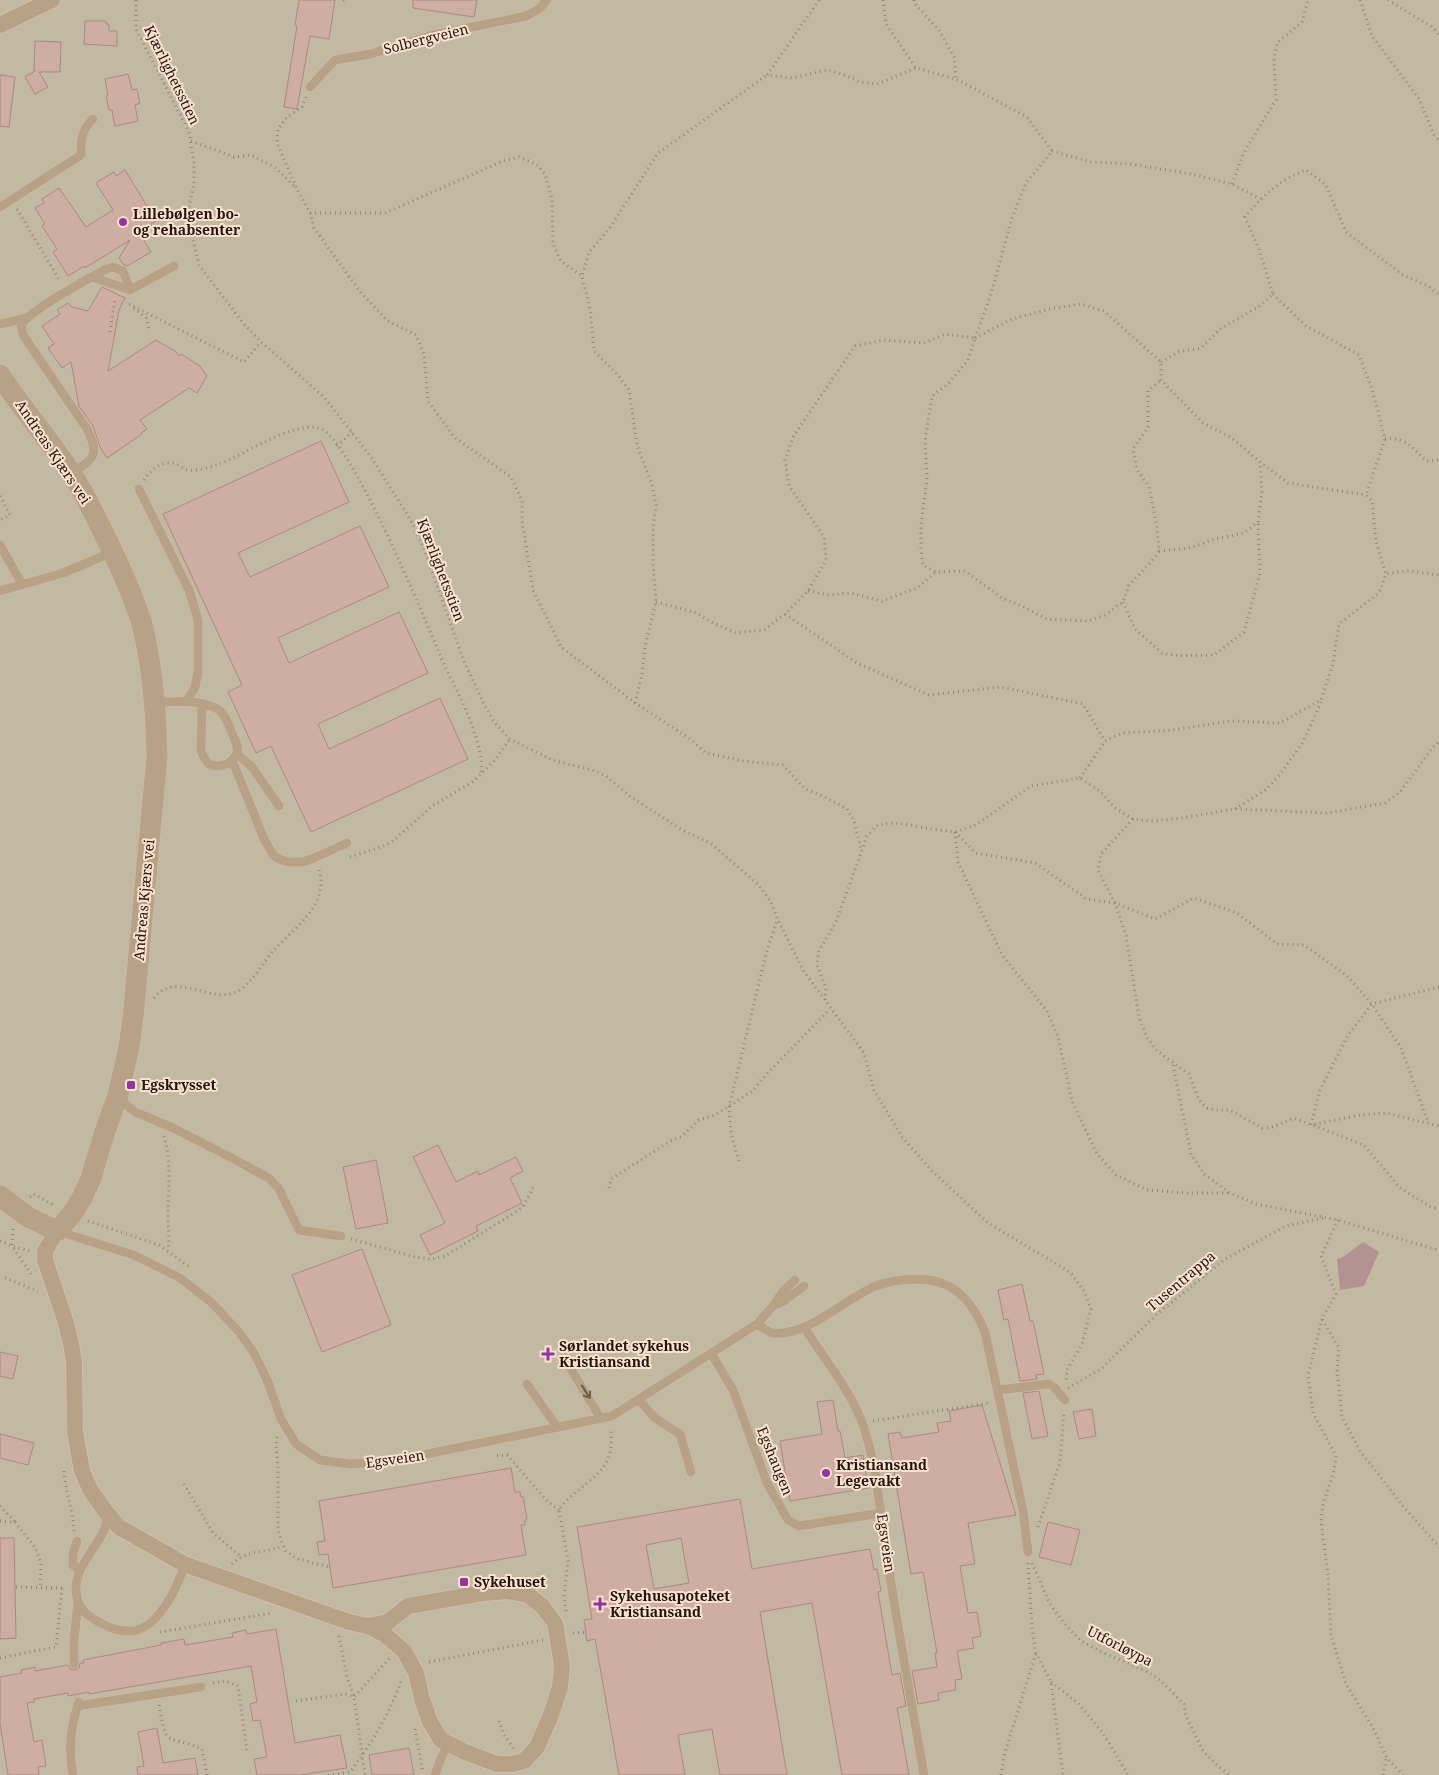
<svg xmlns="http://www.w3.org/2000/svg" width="1439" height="1775" viewBox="0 0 1439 1775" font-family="'Noto Serif',serif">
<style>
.green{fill:#c1b9a2}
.water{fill:#b49293}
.building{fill:#ceada3;stroke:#ad887e;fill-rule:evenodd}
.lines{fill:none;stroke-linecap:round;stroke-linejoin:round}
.service-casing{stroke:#d5bdad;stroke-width:10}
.minor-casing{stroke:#d5bdad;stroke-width:18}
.tertiary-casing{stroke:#d5bdad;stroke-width:22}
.path{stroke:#998578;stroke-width:3;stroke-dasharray:1 4;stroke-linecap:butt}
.service{stroke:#b8a287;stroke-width:9}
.minor{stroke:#b8a287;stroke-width:16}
.tertiary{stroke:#b8a287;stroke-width:21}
.oneway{stroke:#6c5c4a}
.poi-dot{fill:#9336a0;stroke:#fde2d0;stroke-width:2}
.labels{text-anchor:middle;stroke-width:4;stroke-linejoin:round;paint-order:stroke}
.street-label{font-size:14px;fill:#20150d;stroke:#fde2d0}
.poi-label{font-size:14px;font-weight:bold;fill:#20150d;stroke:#fde2d0;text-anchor:start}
</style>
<rect width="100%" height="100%" fill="#fde2d0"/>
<!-- green -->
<path class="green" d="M0,0H1439V1775H0Z"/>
<!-- water -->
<path class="water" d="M1363,1242L1379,1252L1364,1286L1340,1290L1337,1259L1343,1257Z"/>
<!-- building -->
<path class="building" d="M299,0H335L329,39L310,36L297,109L284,107L297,26L295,25Z
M413,0H477L474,17L413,8Z
M85,21H106V24H109V31H117V46L84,44Z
M35,41L61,42L60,72H39L48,87L35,94L25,77L35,71H34Z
M128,74L132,90L137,89L140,103L135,105L138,121L115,126L112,110H109L106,96L108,95L105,79Z
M0,75L15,77L9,127L0,126Z
M125,170L156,221L151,224L152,226L140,234L151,252L127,266L123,264L119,258L130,240L85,268L84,266L68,276L53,252L57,249L42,226L45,224L35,208L44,203L42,199L59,188L86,227L113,210L96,183L114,172L116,176Z
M102,287L125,298L119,310L108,371L156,340L175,351L179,356L181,354L200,366L207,376L197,393L189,388L140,420L147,429L141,433L142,434L107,458L100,447L93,426L79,406L71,362L62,368L48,348L54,344L42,326L60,314L57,310L68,303L72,307L88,311Z
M321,441L349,502L238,553L250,577L360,526L389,587L278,638L289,663L399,612L428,673L318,724L329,749L440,698L468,759L311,832L271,746L256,753L228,692L242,685L163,514Z
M438,1145L456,1182L478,1171L479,1175L516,1157L523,1171L510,1178L522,1203L476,1226L478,1231L430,1255L420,1235L445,1223L413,1157Z
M376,1160L388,1223L356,1229L343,1167Z
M362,1249L391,1325L322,1352L292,1275Z
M1022,1284L1030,1321H1033L1044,1374L1036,1375L1037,1379L1020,1381L1008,1319L1004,1320L998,1290Z
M0,1352L18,1356L13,1379L0,1376Z
M1039,1391L1048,1436L1032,1439L1023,1393Z
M833,1400L838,1431H840L845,1458L863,1455L868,1488L790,1501L780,1441L822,1434L817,1402Z
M982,1405L1016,1515L968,1523L975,1564L960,1566L968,1613L977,1612L981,1636L972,1638L974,1648L957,1651L962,1679L955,1680L956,1690L938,1693L939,1700L918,1704L912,1671L937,1667L935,1653H937L923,1572L911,1574L888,1434L900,1432L902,1438L939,1432L937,1423L951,1421L949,1411Z
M1092,1409L1096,1436L1079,1439L1073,1412Z
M0,1434L34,1443L28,1465L0,1458Z
M511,1468L515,1492H520L521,1497L523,1496L527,1519L525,1520V1525H521L526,1555L333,1588L328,1554L319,1555L317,1542L325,1541L319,1501Z
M740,1499L752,1569L870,1549L874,1570L877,1569L881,1591L878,1592L892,1675L900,1673L906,1706L897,1708L909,1775H842L812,1603L760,1612L787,1775H720L712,1729L678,1735L685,1775H619L595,1639L587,1641L584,1620L592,1619L577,1527ZM681,1538L689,1583L654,1589L646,1545Z
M1048,1522L1080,1530L1071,1565L1039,1557Z
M0,1538H14L16,1638L0,1639Z
M276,1629L295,1743L340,1735L347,1768L300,1775H257L254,1759L267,1757L260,1720L253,1721L250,1704L257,1702L251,1666L89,1694V1692L68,1696V1693L34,1699V1702L27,1703L34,1742L42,1740L46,1766L38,1767L39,1775H8L0,1724V1677L22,1673L21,1670L35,1667V1671L68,1665L70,1669L74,1670L79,1668L80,1663H84L83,1660L161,1645V1643L184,1639L185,1645L233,1637L232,1633L246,1630L247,1634Z
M157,1728L163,1763L195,1758L198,1775H138L137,1767L144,1766L138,1732Z
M409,1748L414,1775H372L369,1755Z"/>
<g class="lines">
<defs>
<path id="service" d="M310,87L335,60L370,54L433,35L526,16L539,9L547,0
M0,207L81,155C81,140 81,130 93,119
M92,277L130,290L174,266
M0,324L26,318
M72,473C94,459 100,455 87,429L23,335L21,325C30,310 88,279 106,269L113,267L123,271L130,290
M139,489L189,590L198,620V672L195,687L187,701
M0,545L22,584
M0,591L63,573L113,552
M155,703C174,701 202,699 219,710C226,715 229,726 232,733C235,740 240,748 236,755C232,764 218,769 209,764C205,761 203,756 201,751L202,704
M237,754L252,767L279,806
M232,760L264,839L273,855L279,859L288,862H303L314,858L347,843
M119,1095L125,1104L135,1112L173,1128L232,1158L270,1179L279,1189L299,1230L341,1236
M57,1231L134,1255L180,1278L211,1302L239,1332L254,1353L268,1382L281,1419L296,1444L320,1460L350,1464L398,1460L612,1416L757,1324C762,1327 768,1332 773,1333C808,1337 845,1298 876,1286C894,1279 911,1278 929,1280C959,1284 974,1306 985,1332L1023,1511L1028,1552
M773,1306L784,1301L804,1286
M757,1324L773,1306L783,1291L795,1280
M804,1327C824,1359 850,1389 863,1425C876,1463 879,1503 885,1543C896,1621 911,1698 924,1775
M711,1353L733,1390L767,1483L788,1520L799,1526L881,1513
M569,1366L601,1419
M527,1384L557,1427
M998,1390L1049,1384L1055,1388L1065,1400
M638,1399L655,1418L680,1434L691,1472
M106,1513C106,1517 107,1524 105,1528C96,1551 68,1572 78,1601C82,1612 93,1620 103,1624C111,1629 127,1633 137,1630C159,1625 180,1584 184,1564
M77,1541L73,1554V1565L80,1570
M74,1664V1641L78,1601
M77,1706L201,1687
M73,1775C68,1749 70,1727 79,1702
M435,1775L441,1758L449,1744"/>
<path id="minor" d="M0,25L52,0
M57,1231L45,1251V1260L66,1323L71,1344L74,1363L75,1432L82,1471L91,1491L106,1512L119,1527L184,1564L349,1622L368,1626L384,1634L404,1651L416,1673L422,1699L430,1722L441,1740L465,1752L497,1764H512L524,1761L537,1747L551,1715L560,1687L562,1666L555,1623L542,1606L528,1595L507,1591L483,1593L408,1606L388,1622L368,1626"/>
<path id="tertiary" d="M0,375C22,409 49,439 71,473C83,491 93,511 102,530C117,560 132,592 142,624C153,667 156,712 157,756L133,1018L129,1047L118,1095L105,1131L91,1178L82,1198L72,1214L57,1231L28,1217L0,1196"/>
</defs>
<!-- service casing -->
<use href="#service" class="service-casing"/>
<!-- minor casing -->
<use href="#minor" class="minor-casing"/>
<!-- tertiary casing -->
<use href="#tertiary" class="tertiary-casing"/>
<!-- path -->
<path class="path" d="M136,0V29L189,132L194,162V185L187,215L199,265L243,323L261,342L324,397L371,457L410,519L424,549L463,659L484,704L494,722L510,739L552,760L592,770L606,776L631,797L682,830L710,843L758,884L771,902L778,920L803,970L864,1053L874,1090L902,1137L932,1171L988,1223L1070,1272L1084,1291L1091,1309L1082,1344L1067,1370L1066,1383
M819,0L767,75L793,78L827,70L845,75L860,82L877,84L916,68
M883,0L886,24L916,68L956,79L1027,117L1052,151L1026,183L1012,218L990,297L975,338
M914,0V3L939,30L954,57L956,79
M1360,0L1372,36L1419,99L1434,135L1439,141
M1388,0L1432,27L1439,35
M343,1L344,0
M306,97L302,107L287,117L278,129L277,143L297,189L310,213L314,228L361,293L388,321L416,335L424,354L428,401L454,437L511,477L522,501V521L533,590L561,647L635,703L689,738L706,753L743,761L783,765L805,789L825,797L847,809L854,821L861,849
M191,141L234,157L251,155L276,168L295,187
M1052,151L1091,162L1130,164L1191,174L1232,184L1260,199
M1232,184L1244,152L1276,100L1274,59L1277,43L1302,22L1308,0
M17,209L60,281
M310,213H385L503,161L519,157L536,164L545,174L552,199L553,244L561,261L582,276
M1273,294L1306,326L1359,355L1372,389L1385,439L1366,495
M129,304L244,362L261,342
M134,308L146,318L150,332
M110,332L115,298
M975,338L1012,319L1050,309L1081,304L1104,311L1161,362V380L1203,423L1232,438L1260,462L1288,483L1366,495L1372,501L1376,542L1386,574
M1161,362L1178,352L1201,348L1220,329L1258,307L1273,294L1258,247L1245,217C1262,196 1281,179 1306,170L1326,185L1346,232L1403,275L1428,286L1439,295
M1385,439C1404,436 1413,448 1426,461L1439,460
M337,446L352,432
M144,480C150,470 164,459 176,464C181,466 184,470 189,470C199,471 210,467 219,464C244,455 296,419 321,429C352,442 424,617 440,655C451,681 466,705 474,732C478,743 483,760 481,772
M0,496L10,515L0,520
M1159,551L1190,548L1215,539L1244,533L1258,522L1262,491L1260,462
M808,591L829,595L850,593L882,601L917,588L936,572
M656,602L697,613L711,622L736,633L764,630L785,614L808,591L826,560L824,537L789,486L785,460L794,435L855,346L883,340L924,343L945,334L975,338L968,360L948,384L932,396L925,441L927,479L921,525V551L923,565L936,572L965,571L1002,598L1024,607L1047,619L1088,621L1105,615L1123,602L1129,585L1151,562L1159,551L1157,527L1149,487L1137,470L1133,449L1148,427V391L1161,380
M1123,602L1135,629L1162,653L1180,656L1214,655L1244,632L1260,573L1258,522
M785,614L857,663L929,695L1000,687L1083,704L1105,741
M635,703L642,674L645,646L656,602L653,564V528L656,505L652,485L637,445L629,390L617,374L594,351L590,309L582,276L589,252L609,229L658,153L767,75
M1080,778L1105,741L1123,733L1172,730L1232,721L1280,723L1321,700L1333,664L1339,624L1379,593L1386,574L1408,571L1439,575
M1235,809L1267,789L1281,773L1303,742L1321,702
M1133,819L1101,854L1098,870L1115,903L1126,936L1139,1017L1146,1036L1157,1051L1189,1074L1199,1100L1207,1108L1216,1110H1230L1262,1128L1273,1127L1294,1118L1364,1145L1399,1187L1432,1208H1439
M955,832L976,853L1035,863L1087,899L1115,903L1155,919L1194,898L1237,913L1277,944L1304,945L1346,975L1372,1004L1401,1048L1428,1122
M955,832L958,862L1002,955L1047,1011L1058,1037L1072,1101L1097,1154L1116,1175L1147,1190L1188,1193H1230
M350,857L386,845L393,841L432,806L474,781L494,761L510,739
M1439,987L1372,1004L1348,1035L1319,1092L1311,1125L1360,1115L1386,1113L1439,1126
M154,998C175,972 203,999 229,994C237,993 243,988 248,983C258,973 265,960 274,950C286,937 301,925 311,911C319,900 325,881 318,868
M825,1000L826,988L817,965L819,951L836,922L867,836L876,826L888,823L905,824L931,829L955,832L976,825L1031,786L1080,778L1100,791L1114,807L1133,819L1151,821L1175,819L1234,809L1327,813L1385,803L1400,792L1433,747L1439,742
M1173,1065L1191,1154L1204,1174L1230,1193L1256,1204L1338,1220L1437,1250L1439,1249
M164,1136C172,1162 168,1188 168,1215C168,1227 170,1238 168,1250
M739,1161L731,1133L729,1107L766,954L777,920
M609,1188L611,1179L672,1140L681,1137L699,1120L715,1115L754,1090L761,1080L830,1009
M30,1197L34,1194L55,1206
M1338,1220L1321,1256L1336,1294L1322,1319L1339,1348L1337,1370L1342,1417L1360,1451L1403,1506L1439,1547
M88,1221L159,1245L188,1266
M13,1229L12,1246L31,1274
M351,1239L415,1257L432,1259L445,1256L522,1208L535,1184
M0,1241L12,1246L30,1251
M5,1278L38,1291
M1322,1319L1308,1375L1313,1413L1336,1456L1334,1471L1323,1504L1321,1521L1328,1575L1331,1635L1346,1684L1373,1728L1387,1758L1403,1775
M1068,1388L1101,1369L1155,1316L1225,1259L1286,1226L1323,1218
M873,1421L988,1403
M277,1437L276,1445L278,1467V1530L282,1543L286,1551L297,1559L330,1567
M497,1456L507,1455L547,1501L559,1510
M64,1471C65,1491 73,1510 74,1531
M184,1484L213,1533L240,1556
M0,1506L15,1522
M0,1521L15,1522L36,1549L41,1564L40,1587
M1038,1527L1060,1462L1064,1412
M1028,1563L1032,1629L1036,1653L1051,1682L1063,1775
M1032,1563L1050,1604L1063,1622L1081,1641L1104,1653L1146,1671L1160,1680L1184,1704L1186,1716L1203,1751L1217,1765L1230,1775
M232,1564C248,1549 263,1554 283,1546
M16,1587L64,1588
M566,1611L564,1597L568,1561L559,1510C572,1489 601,1480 609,1456C612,1448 611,1438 611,1429
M160,1632L272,1613
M573,1633L586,1632
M339,1636L347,1677L354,1697L365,1775
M0,1658L56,1647L62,1588
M429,1662L543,1640
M1051,1682L1078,1703L1103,1733L1128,1775
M213,1683L226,1681L238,1686L247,1751
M296,1701L345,1694L354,1697L390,1658
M159,1705C167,1751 166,1733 202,1749L207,1775
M499,1721L504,1735L514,1749
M415,1729L423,1773
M328,1775L350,1772C371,1744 390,1713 401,1681
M1001,1775L1004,1756L1036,1653
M1383,1775L1386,1759"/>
<!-- service -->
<use href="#service" class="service"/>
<!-- minor -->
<use href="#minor" class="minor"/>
<!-- tertiary -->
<use href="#tertiary" class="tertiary"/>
</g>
<!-- one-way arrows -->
<defs><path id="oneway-shaft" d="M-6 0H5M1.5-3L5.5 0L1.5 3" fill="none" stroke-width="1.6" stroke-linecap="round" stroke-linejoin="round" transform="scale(1.25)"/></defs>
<use class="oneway" href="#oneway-shaft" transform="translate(586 1392) rotate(58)"/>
<!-- markers -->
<g class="poi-dot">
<circle cx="123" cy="222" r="5"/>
<rect x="126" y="1080" width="10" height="10" rx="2.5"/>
<path d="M545.5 1346.5h5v5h5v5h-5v5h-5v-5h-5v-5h5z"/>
<circle cx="826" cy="1473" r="5"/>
<rect x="459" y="1577" width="10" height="10" rx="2.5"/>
<path d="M597.5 1596.5h5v5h5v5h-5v5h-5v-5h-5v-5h5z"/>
</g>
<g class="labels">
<!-- street labels -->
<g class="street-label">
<text transform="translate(426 39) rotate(-14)" y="5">Solbergveien</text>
<text transform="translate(172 75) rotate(64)" y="5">Kjærlighetsstien</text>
<text transform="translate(53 452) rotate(56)" y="5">Andreas Kjærs vei</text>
<text transform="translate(441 570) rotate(69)" y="5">Kjærlighetsstien</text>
<text transform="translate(144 900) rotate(-85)" y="5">Andreas Kjærs vei</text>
<text transform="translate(1181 1281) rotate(-40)" y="5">Tusentrappa</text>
<text transform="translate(395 1459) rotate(-8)" y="5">Egsveien</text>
<text transform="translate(775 1461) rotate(68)" y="5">Egshaugen</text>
<text transform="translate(886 1543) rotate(82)" y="5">Egsveien</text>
<text transform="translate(1120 1646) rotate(27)" y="5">Utforløypa</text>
</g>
<!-- poi labels -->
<g class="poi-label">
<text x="133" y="219">Lillebølgen bo-<tspan x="133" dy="16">og rehabsenter</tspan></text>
<text x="141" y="1090">Egskrysset</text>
<text x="559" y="1351">Sørlandet sykehus<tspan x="559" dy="16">Kristiansand</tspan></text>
<text x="836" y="1470">Kristiansand<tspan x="836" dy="16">Legevakt</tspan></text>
<text x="474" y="1587">Sykehuset</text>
<text x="610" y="1601">Sykehusapoteket<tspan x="610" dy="16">Kristiansand</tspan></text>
</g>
</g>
</svg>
